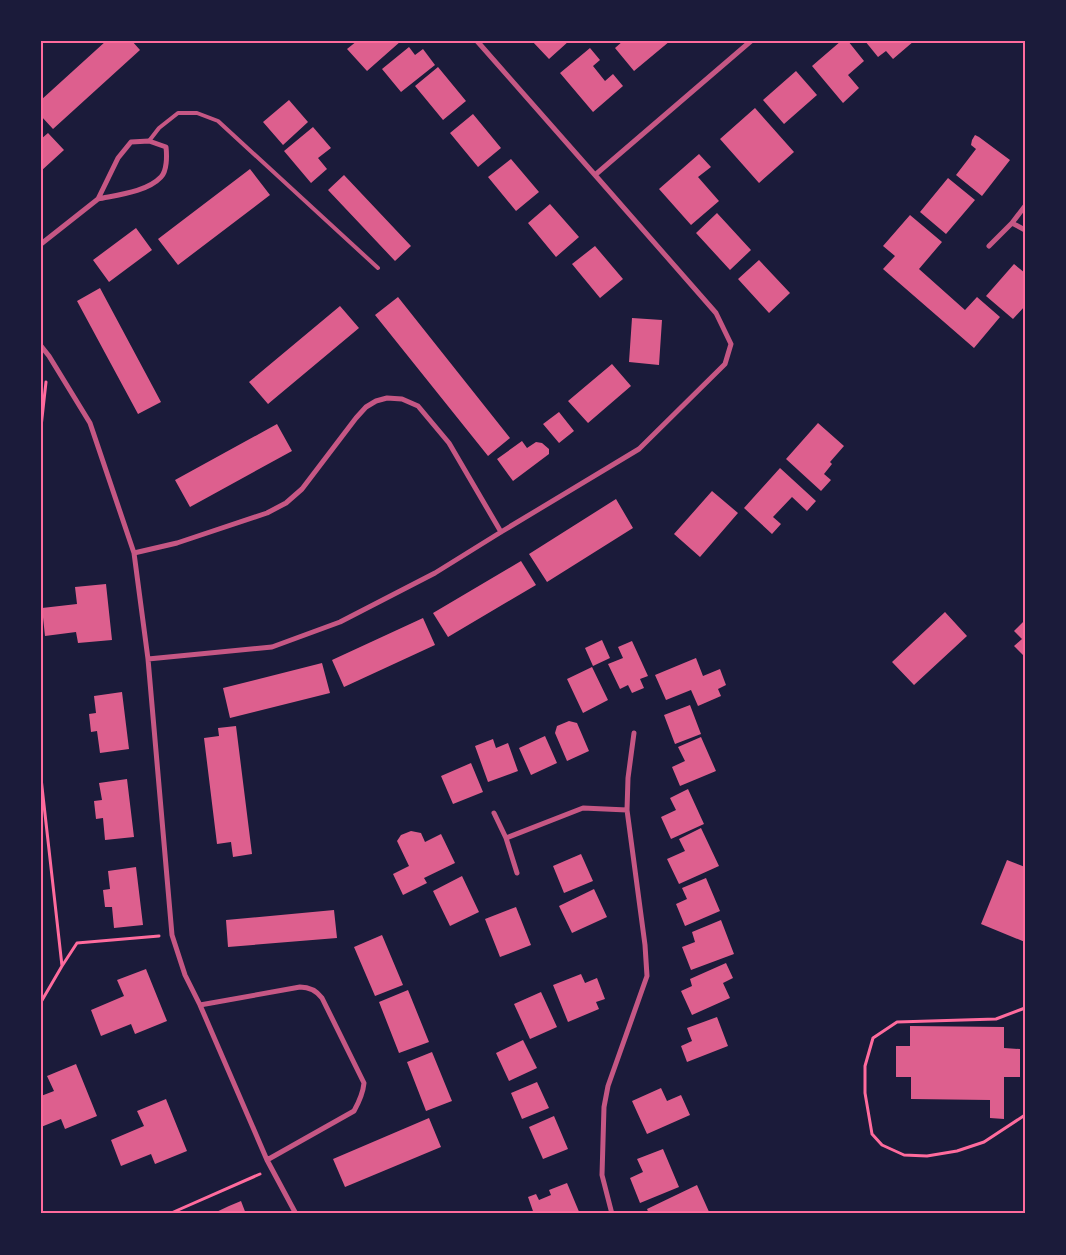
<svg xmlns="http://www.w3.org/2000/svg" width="1066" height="1255" viewBox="0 0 1066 1255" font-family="'PT Sans Narrow',sans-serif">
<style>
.building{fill:#dd5f8e}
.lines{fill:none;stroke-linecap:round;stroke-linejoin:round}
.path{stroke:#ff6b9d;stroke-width:3}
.service{stroke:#c65784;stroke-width:4}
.minor{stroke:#c65784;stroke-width:5}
.neatline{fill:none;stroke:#ff6b9d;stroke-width:2}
</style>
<rect width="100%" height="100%" fill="#1b1b3a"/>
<!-- building -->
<path class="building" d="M106,41H132L140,50L53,129L41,116V100Z
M357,41H401L367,71L347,49Z
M532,41H569L549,59Z
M623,41H670L634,71L615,48Z
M841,41H848L864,61L848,75L859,88L843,103L812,66Z
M865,41H914L893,59L886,51L878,57Z
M409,47L415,55L423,49L435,65L401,92L382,69Z
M590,48L600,60L593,66L605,81L613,74L623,86L593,112L560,73Z
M438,67L466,101L443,120L415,86Z
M796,71L817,95L784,124L763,100Z
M289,100L308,122L283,145L263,122Z
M755,108L794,152L759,183L720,139Z
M473,114L501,148L478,167L450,133Z
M313,127L331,148L318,158L327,169L311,183L284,151Z
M48,133L64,150L41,171V139Z
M975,135L979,137L1010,160L982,196L956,175L976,149L971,145L972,140Z
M699,154L711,167L698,177L719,201L691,225L659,189Z
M511,159L539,192L516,211L488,177Z
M250,169L270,195L178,265L158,239Z
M344,175L411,246L395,261L328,190Z
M948,178L975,200L946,234L920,212Z
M550,204L579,237L556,257L528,223Z
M717,213L751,250L730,270L696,233Z
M910,215L942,242L919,269L965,310L977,297L1000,317L974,348L883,269L895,256L883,246Z
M136,228L152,250L109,282L93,260Z
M595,246L623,279L600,298L572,264Z
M759,260L790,293L769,313L738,279Z
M1014,264L1025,273V306L1013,319L986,296Z
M100,288L161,402L138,414L77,301Z
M398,297L510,438L488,456L375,315Z
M340,306L359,328L268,404L249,382Z
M632,318L662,320L659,365L629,362Z
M612,364L631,386L588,423L568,401Z
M559,412L574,431L559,443L543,424Z
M818,423L844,446L830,462L832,464L824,474L831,480L821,491L786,459Z
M277,424L292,451L190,507L175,480Z
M522,441L527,448L536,442L542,443L549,449V454L513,481L497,459Z
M780,468L816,501L807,511L792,497L773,517L781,524L772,534L744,508Z
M712,491L738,513L700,557L674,534Z
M616,499L633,528L547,582L529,554Z
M521,561L536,585L448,637L433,613Z
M106,584L112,640L78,643L76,632L45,636L42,608L77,604L75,587Z
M945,612L967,636L914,685L892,662Z
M423,618L435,645L344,687L332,660Z
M1025,620V657L1014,646L1022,639L1014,631Z
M602,640L610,658L593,666L585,648Z
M632,641L648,676L640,679L644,688L632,693L628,685L620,689L608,664L623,658L618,647Z
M696,658L703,676L720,669L726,685L718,689L721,696L698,706L691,690L666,700L655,675Z
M322,663L330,693L230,718L223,688Z
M592,667L608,700L583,713L567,679Z
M122,692L129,749L100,753L97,731L91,732L89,714L96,713L94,696Z
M690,705L701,734L675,744L664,715Z
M569,721L577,723L589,751L567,761L555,733L557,726Z
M236,726L252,854L233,857L231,842L217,844L204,738L219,736L218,728Z
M545,736L557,763L531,775L519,748Z
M701,737L716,771L680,786L672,767L685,761L678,747Z
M493,739L496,748L508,743L518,771L488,782L475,746Z
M471,763L483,792L453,804L441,776Z
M127,779L134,837L105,840L103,818L96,819L94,801L102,800L99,783Z
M688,789L704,824L671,839L661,817L676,810L670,798Z
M701,828L719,866L679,884L667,859L685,851L679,839Z
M411,831L421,833L425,842L441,834L455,863L424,878L427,883L403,895L393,874L409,866L397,841L401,835Z
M581,854L593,881L564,893L553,866Z
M1007,860L1025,867V942L981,924Z
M136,867L143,925L114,928L112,907H105L103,890L110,889L108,871Z
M462,876L479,912L450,926L433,891Z
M706,878L720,911L685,926L676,904L687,899L682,888Z
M594,889L607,917L572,933L559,906Z
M516,907L531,945L500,957L485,919Z
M334,910L337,938L228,947L226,920Z
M721,920L734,954L691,970L682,947L695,942L692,932Z
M382,935L403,985L375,996L354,947Z
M726,963L733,978L723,983L730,998L692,1015L681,991L692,986L690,979Z
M146,969L167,1021L135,1034L131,1024L101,1036L91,1010L124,996L117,980Z
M581,974L585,983L597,978L605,999L596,1002L599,1009L568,1022L553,985Z
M408,990L429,1042L399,1053L379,1002Z
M541,992L557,1027L530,1039L514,1004Z
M717,1017L728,1046L687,1062L681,1046L692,1041L687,1028Z
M910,1026L1004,1027V1048L1020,1049V1077H1004V1119L990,1118V1100L911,1099V1077H896V1046H910Z
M523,1040L537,1068L509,1081L496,1053Z
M432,1052L452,1101L426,1111L407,1062Z
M76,1064L97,1116L65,1129L61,1119L41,1127V1096L54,1091L47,1076Z
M537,1082L549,1108L522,1119L511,1093Z
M661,1088L667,1101L681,1095L690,1115L647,1134L632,1101Z
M166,1099L187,1151L155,1164L151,1154L121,1166L111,1140L144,1126L137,1111Z
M554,1116L568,1149L543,1159L529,1127Z
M429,1118L441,1147L345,1187L333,1159Z
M663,1149L679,1187L640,1203L630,1178L643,1172L637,1159Z
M567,1183L580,1214H534L528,1197L536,1194L539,1200L551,1195L549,1190Z
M697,1185L710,1214H649L647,1209Z
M241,1201L246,1214H212L229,1206Z"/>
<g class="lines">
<!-- path -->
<path class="path" d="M41,427L46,382
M41,778L62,966
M41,1002L62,966L77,943L159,936
M1025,1008L996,1019L897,1022L873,1038L865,1066V1093L872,1134L882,1145L904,1155L927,1156L957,1151L984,1142L1025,1115
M169,1214L260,1174"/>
<!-- service -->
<path class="service" d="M149,141L159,128L178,113H197L218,121L378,268"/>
<!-- minor -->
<path class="minor" d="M595,175L751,41
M1012,223L1025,230
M41,244L98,199L118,158L131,142L149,141L166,147C167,156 167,171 161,177C147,192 117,195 98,199
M989,246L1012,223L1025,206
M41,346L49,356L90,423L134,553L148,659L172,935L185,975L200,1005L267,1160L296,1214
M134,553L177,543L267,513L286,503L302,489L356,418L366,407L376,401L387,398L402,399L418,406L449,443L501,532
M148,659L272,647L340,622L435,573L501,532L639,449L725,364L731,344L716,313L595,175L477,41
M494,813L506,838L517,873
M506,838L583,808L627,810
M200,1005L300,987C309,987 316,990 322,998L364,1083C363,1094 359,1102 354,1111L267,1160
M612,1214L602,1175L604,1107L608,1086L647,976L645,945L627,810L628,778L634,733"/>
</g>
<!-- border -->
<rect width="1066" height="1255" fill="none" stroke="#1b1b3a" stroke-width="85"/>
<rect x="42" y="42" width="982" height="1170" class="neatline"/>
</svg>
